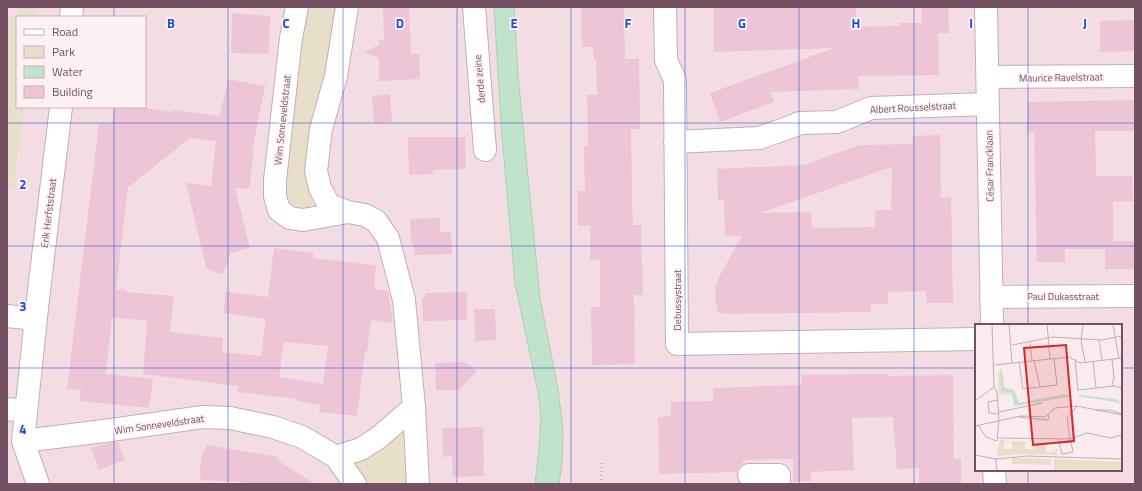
<svg xmlns="http://www.w3.org/2000/svg" width="1142" height="491" viewBox="0 0 1142 491" font-family="'Titillium Web',sans-serif">
<style>
.residential{fill:#f3dde3;fill-rule:evenodd}
.green{fill:#e7dfca}
.water{fill:#c1e2cb;stroke:#a8d3b5}
.building{fill:#edc5d7;fill-rule:evenodd}
.lines{fill:none;stroke-linecap:round;stroke-linejoin:round}
.street-casing{stroke:#c7acb7;stroke-width:24}
.path{stroke:#d2a8bc;stroke-width:2.5;stroke-dasharray:1 3;stroke-linecap:butt}
.street{stroke:#fff;stroke-width:22}
.grid{fill:none;stroke:#1d4ed8;stroke-width:1;stroke-opacity:0.55}
.labels{text-anchor:middle;stroke-width:3.5;stroke-linejoin:round;paint-order:stroke}
.street-label{font-size:10px;fill:#735062;stroke:#fdf1f4}
.inset-road{fill:none;stroke:#c4adb7;stroke-width:1}
.view{fill:#d62828;fill-opacity:0.15;stroke:#d62828;stroke-width:2}
.inset-edge{fill:none;stroke:#735062;stroke-width:2}
.grid-label{font-size:13px;text-anchor:middle;font-weight:bold;fill:#1d4ed8;stroke:#fdf1f4;stroke-width:3.5;stroke-linejoin:round;paint-order:stroke}
</style>
<rect width="100%" height="100%" fill="#faebef"/>
<!-- residential -->
<path class="residential" d="M7,7H1135V484H7ZM17,17H145V107H17ZM976,325H1121V470H976Z"/>
<!-- green -->
<path class="green" d="M19,7H36L35,17H17Z
M305,7H336L326,70L316,105L307,146L306,176L308,191L318,209C315,210 309,212 306,211C295,209 289,201 284,192Z
M7,16L17,17V107H24L14,188L7,187Z
M404,430L410,484H364L352,466L354,460Z"/>
<!-- water -->
<path class="water" d="M494,7H514L518,75L540,298L558,389L563,430L562,464L559,484H535L539,449L541,417L538,392L515,283L502,137Z"/>
<!-- building -->
<path class="building" d="M383,7H409L411,54H419L420,79L379,81V58L364,52L379,45L378,40H384Z
M581,7H624L625,59H639L640,129H631L632,203L633,225H641L643,295H634L635,364L592,365L591,307H600V260H590V226H578V191H585L584,145L588,146L587,95H597L596,59H594L593,47H582Z
M714,7H856V27L899,26V23H922V7H948L949,33H938L939,75L858,76L859,89L770,92L774,102L720,122L710,93L834,48L714,52Z
M232,13L270,16L269,54L231,53Z
M1135,20V51L1100,52V21Z
M228,79L265,86L252,151H254L249,189L235,188L250,248L237,251L236,252L230,253L227,265L222,274L211,271L206,267L186,183L211,186L216,141L190,138L130,186H128L116,289L126,290V292L174,296L170,332L223,338L222,352L261,356L266,319L223,313L226,292L268,297L274,248L313,253V258L376,265L374,289L388,291L393,323L371,320L367,352L365,351L357,416L319,412L320,405L298,401V399L237,392L238,386L143,374L147,321L112,317L106,374L153,379L149,408L79,401L81,390L67,389L99,123L112,124L114,107H138L173,112L174,110L220,116ZM284,342L328,346L323,384L279,377Z
M390,94L392,122L374,123L372,96Z
M1135,100V131H1095L1096,176H1132L1133,201L1113,202V241H1135V269H1105V249H1065V262H1037L1034,132L1027,133V102Z
M940,135L941,198L951,197L953,303H927L926,291L888,292V304H871V312L724,314V313H718L716,304L715,295L716,286L719,277L742,236H725L724,200H718L717,169L804,165L860,145L913,144L912,136ZM892,167L891,210H875V227L812,228L811,212L760,213Z
M408,137H465L466,169L433,170V174L409,175Z
M440,218V232L451,231L452,254L414,255V243H411L410,219Z
M467,292V320L423,321L422,297H425V293Z
M474,309H495L496,340L475,341Z
M466,362L477,371L459,390H436L435,363Z
M887,374V376L953,375L954,459H961V484H919V468L897,469L893,417L852,418L854,470L811,472V481L793,482V459L743,460V464L738,468L737,472L659,474L658,417L671,416V402L713,401V388L802,385V375Z
M483,427L484,476L453,477L452,456L443,457L442,428Z
M114,442H118L125,460L99,470L91,448Z
M207,445L279,457L277,460L315,484H242V482L201,480L200,471L201,461L203,452Z"/>
<g class="lines">
<defs>
<path id="street" d="M297,7L291,38L275,180V196L279,210L290,218L303,220L348,212
M347,7L336,76L321,129L316,171L320,188L329,205L348,212L365,215L376,221L388,238L404,300L414,407L418,484
M474,7L485,150
M665,7L666,60L675,80L677,344L976,339
M986,7L992,325
M71,17L72,7
M988,77L1135,76
M675,142L759,138L796,125L799,123L837,122L871,108L988,104
M991,297L1135,296
M7,316L36,319
M7,409L26,411
M23,441L104,431L203,417L230,418L273,427L302,437L336,457L355,484
M336,457L361,449L378,438L414,407
M994,470L995,484
M749,475H779V484
M38,484L23,441L38,299L61,107"/>
</defs>
<!-- street casing -->
<use href="#street" class="street-casing"/>
<!-- path -->
<path class="path" d="M601,484L602,460"/>
<!-- street -->
<use href="#street" class="street"/>
</g>
<!-- grid -->
<path class="grid" d="M114,7V17M228,7V484M343,7V484M457,7V484M571,7V484M685,7V484M799,7V484M914,7V484M1028,7V325M114,107V484M7,123H1135M7,246H1135M7,368H976M1121,368H1135M1028,470V484"/>
<g class="labels">
<!-- street labels -->
<g class="street-label">
<text transform="translate(1061 77) rotate(-1)" y="4">Maurice Ravelstraat</text>
<text transform="translate(479 79) rotate(-95)" y="4">derde zeine</text>
<text transform="translate(913 107) rotate(-3)" y="4">Albert Rousselstraat</text>
<text transform="translate(282 120) rotate(-84)" y="4">Wim Sonneveldstraat</text>
<text transform="translate(989 166) rotate(-91)" y="4">César Francklaan</text>
<text transform="translate(48 213) rotate(-83)" y="4">Erik Herfststraat</text>
<text x="1063" y="300">Paul Dukasstraat</text>
<text transform="translate(677 300) rotate(-90)" y="4">Debussystraat</text>
<text transform="translate(159 424) rotate(-8)" y="4">Wim Sonneveldstraat</text>
</g>
</g>
<!-- overview -->
<g transform="translate(975 324)">
<rect width="147" height="147" fill="#faebef"/>
<path d="M23,48H25L27,67L38,70L24,71ZM25,115L33,118L29,119V125H38L36,117L53,118L50,119V125H58L59,119L56,118H73L71,121V128H79L82,124V131L47,130L22,132ZM37,134L76,135V141L37,140ZM79,135L147,138V147H79Z" fill="#e7dfca"/>
<path d="M25,45H27L29,64L39,66L44,79L90,70L100,72L39,82L37,69L27,67ZM104,71L140,75L147,79L103,72Z" fill="#c1e2cb"/>
<path class="inset-road" d="M17,0L19,63M72,0L75,35M108,0L106,17L110,38M138,0L144,35M124,16L127,36M55,18L57,37M37,21L78,13L127,16L147,12M100,35L103,66L139,62L147,64M59,37L65,63M118,37L121,64M44,38L48,65L82,61L79,34M37,39L34,1L42,0M20,41L94,33L105,39L147,34M137,62L139,53L137,35M23,76L13,78L14,89L24,90M0,77L19,63M120,86H135L147,90M24,88L67,79M44,93L71,96L74,95L73,90M3,101L11,113L22,117L24,94L22,68L19,63M0,102L46,92L70,93L80,84L102,82M23,114L95,115L112,109L136,114L146,111M95,115L92,94L102,82L147,91M84,119L87,130L98,128L96,118L84,119V115M0,131L21,135L53,132L147,135M21,135L22,147"/>
<path class="view" d="M91,21L99,117L58,121L49,24Z"/>
<rect width="147" height="147" class="inset-edge"/>
</g>
<g class="grid-label">
<text x="171" y="28">B</text>
<text x="286" y="28">C</text>
<text x="400" y="28">D</text>
<text x="514" y="28">E</text>
<text x="628" y="28">F</text>
<text x="742" y="28">G</text>
<text x="856" y="28">H</text>
<text x="971" y="28">I</text>
<text x="1085" y="28">J</text>
<text x="23" y="189">2</text>
<text x="23" y="311">3</text>
<text x="23" y="434">4</text>
</g>
<!-- border -->
<rect width="1142" height="491" fill="none" stroke="#735062" stroke-width="16"/>
<!-- legend -->
<rect x="16" y="16" width="130" height="92" fill="#fdf1f4" stroke="#c6b1ba"/>
<rect x="24" y="29" width="20" height="6" fill="#ffffff" stroke="#c6b1ba"/>
<text x="52" y="36" font-size="12" fill="#735062">Road</text>
<rect x="24" y="46" width="20" height="12" fill="#e7dfca" stroke="#c6b1ba"/>
<text x="52" y="56" font-size="12" fill="#735062">Park</text>
<rect x="24" y="66" width="20" height="12" fill="#c1e2cb" stroke="#c6b1ba"/>
<text x="52" y="76" font-size="12" fill="#735062">Water</text>
<rect x="24" y="86" width="20" height="12" fill="#edc5d7" stroke="#c6b1ba"/>
<text x="52" y="96" font-size="12" fill="#735062">Building</text>
</svg>
